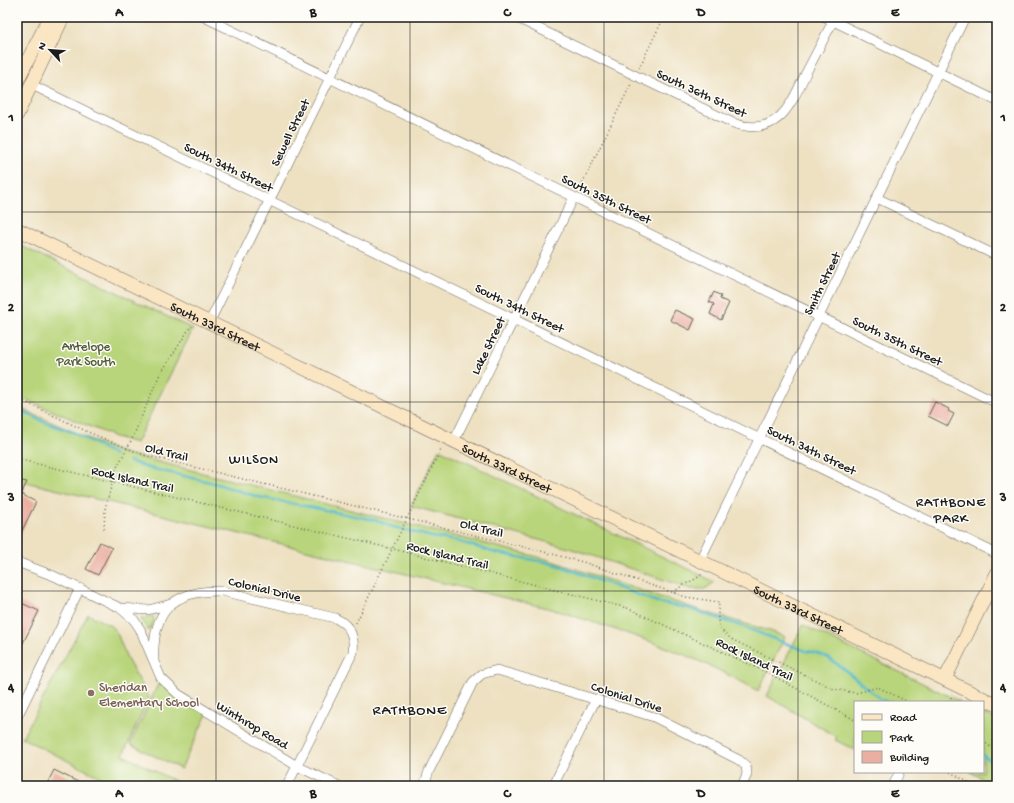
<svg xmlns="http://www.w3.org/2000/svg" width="1014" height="803" viewBox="0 0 1014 803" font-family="'Gochi Hand',sans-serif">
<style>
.green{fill:#b9d57b;stroke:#6a784c}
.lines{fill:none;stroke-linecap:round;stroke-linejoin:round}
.stream{stroke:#4db8ca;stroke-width:2.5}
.building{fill:#ebafa1}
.minor-casing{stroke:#666156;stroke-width:10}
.secondary-casing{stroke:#666156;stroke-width:14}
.path{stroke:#666156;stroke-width:1.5;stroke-dasharray:1 3;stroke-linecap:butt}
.minor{stroke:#fff;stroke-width:9}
.secondary{stroke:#fbe6c4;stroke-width:13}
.grid{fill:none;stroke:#1c1c1c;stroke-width:1;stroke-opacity:0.55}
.education-dot{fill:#8d6e63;stroke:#fdfcf7;stroke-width:1.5}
.labels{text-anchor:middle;stroke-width:3;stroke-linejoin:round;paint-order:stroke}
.street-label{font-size:13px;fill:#1c1c1c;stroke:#fdfcf7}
.park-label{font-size:13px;fill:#535d3d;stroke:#fdfcf7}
.education-label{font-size:13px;fill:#785e54;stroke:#fdfcf7;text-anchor:start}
.neighbourhood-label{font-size:14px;letter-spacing:1px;fill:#1c1c1c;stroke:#fdfcf7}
.quarter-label{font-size:15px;letter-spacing:1px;fill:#1c1c1c;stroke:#fdfcf7}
.neatline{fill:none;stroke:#1c1c1c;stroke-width:1.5}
.grid-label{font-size:13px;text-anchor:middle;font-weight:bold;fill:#1c1c1c}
</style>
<rect width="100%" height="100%" fill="#fdfcf7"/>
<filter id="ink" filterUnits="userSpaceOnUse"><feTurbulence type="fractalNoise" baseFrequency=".025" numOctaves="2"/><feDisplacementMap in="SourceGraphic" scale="8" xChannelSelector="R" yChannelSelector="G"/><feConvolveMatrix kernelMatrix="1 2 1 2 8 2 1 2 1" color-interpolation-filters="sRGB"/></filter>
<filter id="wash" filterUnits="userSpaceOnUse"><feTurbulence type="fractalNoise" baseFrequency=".012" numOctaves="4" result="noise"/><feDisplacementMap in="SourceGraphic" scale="16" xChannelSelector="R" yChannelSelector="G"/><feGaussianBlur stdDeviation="0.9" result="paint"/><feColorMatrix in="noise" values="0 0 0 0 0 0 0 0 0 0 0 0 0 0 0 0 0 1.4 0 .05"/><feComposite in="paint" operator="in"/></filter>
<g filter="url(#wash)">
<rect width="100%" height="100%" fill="#eee1c2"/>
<!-- green -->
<path class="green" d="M17,244L193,329L136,443L115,437L17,396Z
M17,407L119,452L546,559L708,613L770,631L785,637L758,691C695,654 624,632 555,610L17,480Z
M439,449L715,582L705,589H691L569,548L411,506Z
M88,614L111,626L117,633L128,661L149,697L123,755L185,786H108L110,782L22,738Z
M153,616L154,620L150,630H148L141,619L143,618Z
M803,625L961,702H855V750L835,740L837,737L767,696Z
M161,678L208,712L181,769L130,744Z
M983,713L997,720V786L970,772H983Z"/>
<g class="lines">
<!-- stream -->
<path class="stream" d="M17,409L46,423L73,432L115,455
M129,461L145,467L214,483L259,497L375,520L390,526L432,537L457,541L496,553L545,562L563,567L660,603L687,608L741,626L806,651C836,653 861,689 887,702
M983,755L997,767"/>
</g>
<g id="blocks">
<!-- building -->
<path class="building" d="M714,292L721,296L720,299L729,303L721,320L710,314L714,304L709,302Z
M675,310L695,319L690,330L670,320Z
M935,402L949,409L948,411L954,414L948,426L928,416Z
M17,480L27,482L21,494L36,502L17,541Z
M100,542L112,548L98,575L86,569Z
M17,601L39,611L22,645L17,643Z
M54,770L86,786H46Z"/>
</g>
</g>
<g filter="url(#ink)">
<use href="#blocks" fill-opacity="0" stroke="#666156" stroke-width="1"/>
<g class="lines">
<defs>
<path id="minor" d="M204,17L997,403
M515,17L733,123C777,138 790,107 806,73C815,56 824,38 833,21
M825,17L997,101
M32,85L997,554
M877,198L997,256
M209,323L360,17
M454,441L574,197
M700,560L965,17
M17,562L54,576L120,608L134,620L140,629L161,678L178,694L297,766L339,786
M121,608L148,610L171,604
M154,660C152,611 172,590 222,591L335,618C350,625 355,636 353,652L287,786
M17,717L80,588
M424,786L429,771L473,682L482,674L497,670L654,717L739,760L746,766L747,774L742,786
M553,786L596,699
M893,786L899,773"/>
<g id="secondary">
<path d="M17,81L50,17"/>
<path d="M17,115L63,17"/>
<path id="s1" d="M17,229L997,705"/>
<path d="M945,679L997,573"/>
</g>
</defs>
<!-- minor casing -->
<use href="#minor" class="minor-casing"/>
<!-- secondary casing -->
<use href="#secondary" class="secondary-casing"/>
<!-- path -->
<path class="path" d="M639,68L664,17
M579,190L631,84
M17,398L88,432L144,455L540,551L583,562L686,597L719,602C717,622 716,629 733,640L834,689L856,693L878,687L908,702
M17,459L393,549L627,608L766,672L855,720
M104,529L105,509L116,469L132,439L159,376L191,326L192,327
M674,593C681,583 695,582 703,573
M356,623L442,447
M950,702L952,694
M983,741L997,752
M950,772L975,786"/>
<!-- minor -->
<use href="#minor" class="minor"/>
<!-- secondary -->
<use href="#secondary" class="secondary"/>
</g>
</g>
<!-- grid -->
<path class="grid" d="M216,17V786M410,17V786M604,17V786M798,17V786M17,212H997M17,402H997M17,591H997"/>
<!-- markers -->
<circle class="education-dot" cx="91" cy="693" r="4"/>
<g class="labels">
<!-- street labels -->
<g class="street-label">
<text transform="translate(702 92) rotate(25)" y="5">South 36th Street</text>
<text transform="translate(289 132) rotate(-64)" y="5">Sewell Street</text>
<text transform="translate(229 166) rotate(26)" y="5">South 34th Street</text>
<text transform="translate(607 198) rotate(26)" y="5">South 35th Street</text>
<text transform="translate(821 283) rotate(-64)" y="5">Smith Street</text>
<text transform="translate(520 307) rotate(26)" y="5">South 34th Street</text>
<text dy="5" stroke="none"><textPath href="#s1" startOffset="221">South 33rd Street</textPath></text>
<text transform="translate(898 340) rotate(26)" y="5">South 35th Street</text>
<text transform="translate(487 345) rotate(-64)" y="5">Lake Street</text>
<text transform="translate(812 449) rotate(26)" y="5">South 34th Street</text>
<text transform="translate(167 451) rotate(14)" y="5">Old Trail</text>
<text dy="5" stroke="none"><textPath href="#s1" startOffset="545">South 33rd Street</textPath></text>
<text transform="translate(133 478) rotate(13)" y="5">Rock Island Trail</text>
<text transform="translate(482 527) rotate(14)" y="5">Old Trail</text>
<text transform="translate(448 554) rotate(14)" y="5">Rock Island Trail</text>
<text transform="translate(265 588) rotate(13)" y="5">Colonial Drive</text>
<text dy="5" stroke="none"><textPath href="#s1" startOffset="869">South 33rd Street</textPath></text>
<text transform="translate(755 658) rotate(26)" y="5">Rock Island Trail</text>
<text transform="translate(627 696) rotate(18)" y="5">Colonial Drive</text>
<text transform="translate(253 724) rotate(31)" y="5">Winthrop Road</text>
</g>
<!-- park labels -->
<g class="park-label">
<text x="86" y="350">Antelope<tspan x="86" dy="15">Park South</tspan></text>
</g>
<!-- education labels -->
<g class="education-label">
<text x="99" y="691">Sheridan<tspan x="99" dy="15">Elementary School</tspan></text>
</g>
<!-- neighbourhood labels -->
<g class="neighbourhood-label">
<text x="254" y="463">WILSON</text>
<text x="951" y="506">RATHBONE<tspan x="951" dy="16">PARK</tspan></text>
</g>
<!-- quarter labels -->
<g class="quarter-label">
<text x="410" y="714">RATHBONE</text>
</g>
</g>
<!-- margin -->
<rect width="1014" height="803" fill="none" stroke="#fdfcf7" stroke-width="44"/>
<!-- legend -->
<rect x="854" y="701" width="130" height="72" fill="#fdfcf7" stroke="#a3a29f"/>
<rect x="862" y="714" width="20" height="6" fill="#fbe6c4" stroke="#a3a29f"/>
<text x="890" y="721" font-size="12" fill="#1c1c1c">Road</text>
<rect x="862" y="731" width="20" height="12" fill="#b9d57b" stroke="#a3a29f"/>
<text x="890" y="741" font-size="12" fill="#1c1c1c">Park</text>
<rect x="862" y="751" width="20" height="12" fill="#ebafa1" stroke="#a3a29f"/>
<text x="890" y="761" font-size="12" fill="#1c1c1c">Building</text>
<!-- north arrow -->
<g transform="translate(50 50) rotate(296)" stroke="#fdfcf7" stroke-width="3" paint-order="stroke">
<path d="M0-3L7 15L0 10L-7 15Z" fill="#1c1c1c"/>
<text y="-6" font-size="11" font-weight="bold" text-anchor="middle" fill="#1c1c1c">N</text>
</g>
<rect x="22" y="22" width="970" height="759" class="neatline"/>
<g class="grid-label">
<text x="119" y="16">A</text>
<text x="313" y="16">B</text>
<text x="507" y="16">C</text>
<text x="701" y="16">D</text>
<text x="895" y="16">E</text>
<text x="11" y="121">1</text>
<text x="1003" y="121">1</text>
<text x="11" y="311">2</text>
<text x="1003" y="311">2</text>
<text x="11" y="501">3</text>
<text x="1003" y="501">3</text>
<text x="11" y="691">4</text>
<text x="1003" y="691">4</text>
<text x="119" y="797">A</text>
<text x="313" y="797">B</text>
<text x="507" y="797">C</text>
<text x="701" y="797">D</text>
<text x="895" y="797">E</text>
</g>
</svg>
